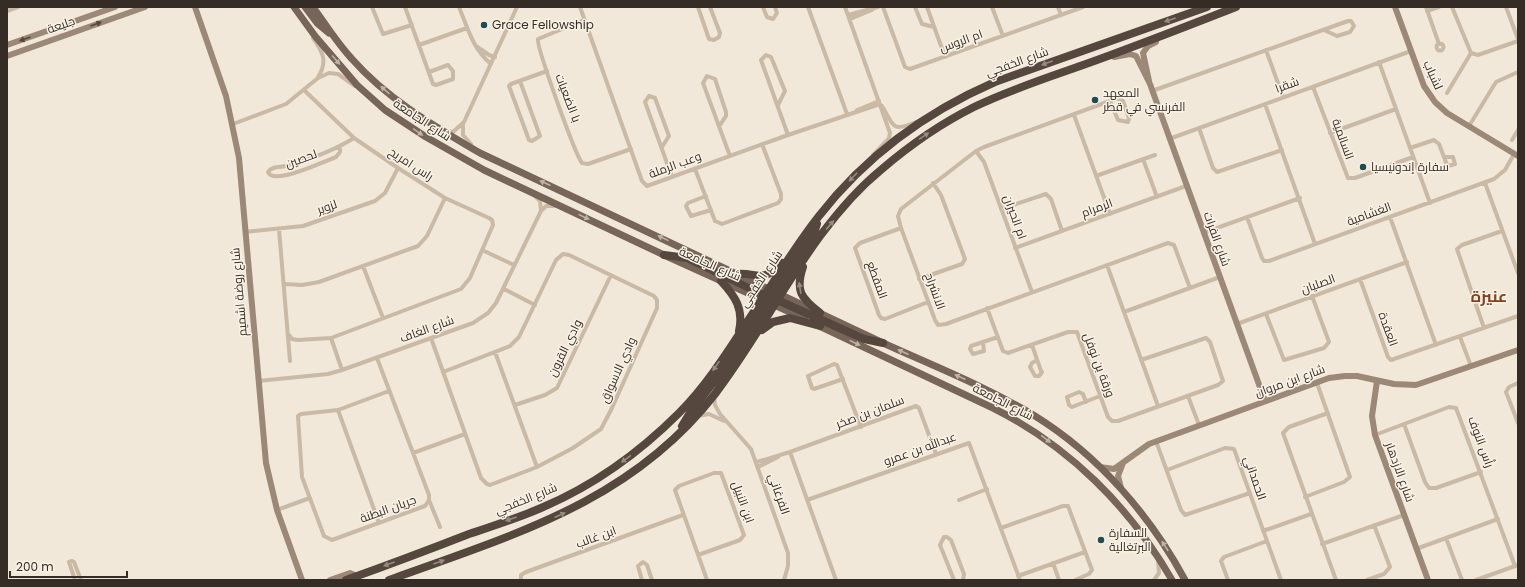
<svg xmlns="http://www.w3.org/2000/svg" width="1525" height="587" viewBox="0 0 1525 587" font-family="Poppins,Cairo,sans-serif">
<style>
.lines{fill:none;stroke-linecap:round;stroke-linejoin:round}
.street{stroke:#c9b9a5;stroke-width:4}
.secondary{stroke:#9c8877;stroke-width:6}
.primary{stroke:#766558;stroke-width:7}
.highway{stroke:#55473e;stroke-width:8}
.oneway{fill:#978b81}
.oneway2{fill:#54483e}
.oneway3{fill:#beb3a6}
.poi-dot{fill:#1d4c55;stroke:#f9f2e5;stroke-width:1.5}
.labels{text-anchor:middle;stroke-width:3;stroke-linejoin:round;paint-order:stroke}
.street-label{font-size:12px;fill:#352c26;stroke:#f9f2e5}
.poi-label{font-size:12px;fill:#352c26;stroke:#f9f2e5;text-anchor:start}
.district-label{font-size:16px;font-weight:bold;fill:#824121;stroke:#f9f2e5}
</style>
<rect width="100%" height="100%" fill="#f1e8d9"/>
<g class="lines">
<!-- street -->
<path class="street" d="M372,7L383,34L412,25
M405,7L433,84L436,85L453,79V71L448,65L429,72
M459,7C468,29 473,49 491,64
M580,7L642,181L647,186L788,135L880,104
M698,7L709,39L714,40L719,37L720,33L710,7
M763,7L767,17L773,19L777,13L775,7
M808,7L847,114
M845,7L890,133L889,138L873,155
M883,7L905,67L910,69L1083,7
M915,7L922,24L934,27
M927,7L945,57
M992,7L1003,36
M1058,7L1061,15
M1426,7L1439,44
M1452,7L1471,53L1478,55L1518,41
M1506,7L1518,39
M7,11L18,7
M1427,11L1439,7
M848,15L878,7
M850,19L872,10
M584,20L538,39C536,46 575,154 582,163L588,164L631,149
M313,38C323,52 328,62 318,77
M1436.5 47a3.5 3.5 0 1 1 7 0a3.5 3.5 0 1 1-7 0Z
M419,45L467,28
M476,46L489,55L495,57
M1266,50L1283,97
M1379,62L1430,203
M520,81L540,136L532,141L529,140L509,86L511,84L547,71
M1313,87L1348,178H1355L1413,157
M1152,91L1348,21H1351L1354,26L1350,32L1337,36L1324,30
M1447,93L1471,53
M1110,101L1118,120L1128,122L1129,118L1123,101L1118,98L984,147L976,151L901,209L898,216L901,228L935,320L938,325L946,324L1168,243L1174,245L1190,288
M1265,104L1315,244
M778,105L785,91L771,57L766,55L761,60L788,135
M882,106C894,125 891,133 916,122
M857,110L879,101
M1074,115L1110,214
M463,123V135L471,144
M233,124L286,104L318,78L329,73L338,74L355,86
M720,125L726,116V112L715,79L707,76L703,83L730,156
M1469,126L1496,82L1518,72
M1199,128L1213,168L1217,172L1282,150
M448,131L453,132L464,122L517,7
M1330,133L1396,109
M1169,139L1411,51
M1512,140L1518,130
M340,146V152L336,157C325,161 273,186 268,172C272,166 278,168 285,166C308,160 333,151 354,138
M662,147L669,136L655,98L649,96L645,102L672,177
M1410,148L1434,140L1439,144L1447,165L1448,166L1455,164L1453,157H1444
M976,151L984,162L1032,292
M1143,159L1157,197
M695,169L715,221L722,224L778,203L781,199V194L762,144
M1096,176L1155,155
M1485,183L1518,273
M535,196L540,201L541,211
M706,196L688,203L686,206L691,216L711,210
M1001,209L1046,194L1051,199L1062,231
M1247,217L1262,258L1264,261H1269L1494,179L1505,170L1514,154
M1390,217L1436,345
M901,228L860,243L855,248L879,315L881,318L885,319L928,302
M279,229L290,361
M245,232L303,226L375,201L385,193L398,168
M1203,233L1300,198
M1015,248L1186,186
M482,250L514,265
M1107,265L1158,406
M363,266L383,318
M919,279L962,264L965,259L941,195L933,183
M1360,279L1388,357L1391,360L1518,316
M285,284L302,285L319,282L418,246L427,236L445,198
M504,289L535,305
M987,308L1003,351L1008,353L1068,332H1077L1108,417L1112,421H1118L1218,385L1223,381L1210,342L1206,338L1141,360
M1124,312L1220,277
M1266,314L1284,360L1324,348L1329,342L1312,296
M1237,324L1407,262
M1484,328L1457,249L1462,245L1502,231
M289,335L292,339L298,340L331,338L461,289L470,278L493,225L492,220L489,218L445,198L398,168L354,138L305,91
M1460,337L1471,366
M331,338L342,370
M431,338L481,478L487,484L490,485L537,467L573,448L601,429L611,410L657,308V300L654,296L569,255L563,254L556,260L519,337L510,346L443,372
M983,342L984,351L973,354L970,349L971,346L998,337
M1032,345L1041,371L1042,372L1039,376H1035L1030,367L1032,363L1037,360
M495,352L537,467
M377,358L429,495V500L425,506L332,540L324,536L302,477L298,416L301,414L338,410L389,391
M843,379L814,389L812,388L808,376L834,364L837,365L861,427
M258,381L328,374L342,370L473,323L488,313L496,303L541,211L546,206H554
M1518,383L1509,387L1506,392L1518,423
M714,396L715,405L720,414L751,449L788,553V566L784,580
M1188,396L1199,425
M1086,402L1083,394L1079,392L1067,397L1069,405L1072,407L1100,396
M515,405L545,395L557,388L611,275
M338,410L379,523
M1328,413L1289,427L1283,433L1336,580
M697,416L709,414L724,421
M1404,424L1425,482L1429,488H1436L1481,472
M1375,435L1449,407L1456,408L1515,566
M1156,441L1181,510L1185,515L1250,493
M790,452L836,580
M413,453L465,434
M757,462L790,452L916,406L919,408L936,454
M758,467L778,457
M1167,470L1225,448L1234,449L1281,580
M1305,497L1344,482L1350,477L1317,383
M429,500L440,527
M807,500L969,443L1020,580
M959,500L987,489
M277,510L310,498
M1001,528L1063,506H1068L1092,570L1089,574L1075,580
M1263,531L1311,514
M1446,538L1462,580
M1322,544L1404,515
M1416,549L1498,519
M698,555L740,540L744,535L721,473H714L679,486L675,490L707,580
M1053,563L1059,580
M1018,576L1085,552
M75,580L69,562L72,561L74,562L81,580
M521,580V575L526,572L683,515
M642,580L638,566L643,562L647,565L652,580
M954,580L940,545L944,537H947L951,540L964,574L963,580
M1154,580L1159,573L1158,561
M1228,580L1221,561L1224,557L1267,541
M1367,580L1384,574L1390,567L1374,525
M1476,580L1518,565"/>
<!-- secondary -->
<path class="secondary" d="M195,7L226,96L239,158L266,463L277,510L302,580
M1395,7L1424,86L1435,102L1447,113L1518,156
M7,45L115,7
M7,56L145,7
M1114,57L1130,54L1136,56L1150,84L1265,401
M1149,81L1143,53L1148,46L1156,42
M1377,381L1372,416L1375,435L1428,580
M1100,467L1114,469L1149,444L1329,378L1345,376H1357L1394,384L1416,385L1518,350
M1121,488L1118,476L1123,463
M330,580L350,573L357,576"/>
<!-- primary -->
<path class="primary" d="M294,7L315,36L357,85L385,110L426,137L484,170L664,255L805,319
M305,7L317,23L329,33
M313,7C326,25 337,43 352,59C387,99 434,126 480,153L883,343C934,366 987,387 1035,416C1098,455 1150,515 1185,580
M815,324L993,408C1069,446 1130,507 1172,580"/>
<!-- highway -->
<path class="highway" d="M664,255L687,258L768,297
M803,267C795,291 801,298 820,313
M736,274C758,272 762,284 782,263
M721,281C735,296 744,309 739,331
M775,299L864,339L883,343
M774,302L775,292L814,233L817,224
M762,330L773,322L790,318L820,326
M682,426L691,411L728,364L769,303L771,298L769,289
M346,580C388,565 428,550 469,534C493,526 518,518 541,508C593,486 639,453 679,413C710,382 733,343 757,307C777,277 796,245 819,216C865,157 926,112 995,82L1207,7
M389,580C512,535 630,503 715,394C771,321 810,228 882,169C910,145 940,124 974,107C1013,88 1056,75 1097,60C1144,43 1190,25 1236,7"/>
</g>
<!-- one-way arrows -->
<defs><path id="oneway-solid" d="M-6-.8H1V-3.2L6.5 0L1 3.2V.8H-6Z"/></defs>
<g class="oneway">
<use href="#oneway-solid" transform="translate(1170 20) rotate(161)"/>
<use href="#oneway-solid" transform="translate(1047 63) rotate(160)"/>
<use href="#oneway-solid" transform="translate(924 136) rotate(-35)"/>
<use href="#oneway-solid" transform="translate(853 177) rotate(134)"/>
<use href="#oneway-solid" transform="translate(830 225) rotate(-50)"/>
<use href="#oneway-solid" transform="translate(800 288) rotate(-99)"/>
<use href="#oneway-solid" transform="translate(716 366) rotate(125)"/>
<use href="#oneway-solid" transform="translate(626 459) rotate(144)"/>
<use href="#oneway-solid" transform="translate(560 515) rotate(-25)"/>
<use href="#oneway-solid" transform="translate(511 519) rotate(161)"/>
<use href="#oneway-solid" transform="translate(439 562) rotate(-20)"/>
<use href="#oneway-solid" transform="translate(389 564) rotate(160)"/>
</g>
<g class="oneway2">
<use href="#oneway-solid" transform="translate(96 24) rotate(-20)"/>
<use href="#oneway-solid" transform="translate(25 39) rotate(160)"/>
</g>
<g class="oneway3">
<use href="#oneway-solid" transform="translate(336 60) rotate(49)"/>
<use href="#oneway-solid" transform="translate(385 90) rotate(-138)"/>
<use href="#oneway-solid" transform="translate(418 132) rotate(34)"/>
<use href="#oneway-solid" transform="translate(545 183) rotate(-155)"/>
<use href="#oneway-solid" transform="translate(584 217) rotate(26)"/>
<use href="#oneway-solid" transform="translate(663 238) rotate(-154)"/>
<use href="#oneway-solid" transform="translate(855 343) rotate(26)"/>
<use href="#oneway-solid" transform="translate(903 352) rotate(-156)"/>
<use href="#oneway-solid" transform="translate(960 377) rotate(-155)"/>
<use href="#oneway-solid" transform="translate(1046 439) rotate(37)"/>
<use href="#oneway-solid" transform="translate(1165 546) rotate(-123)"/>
</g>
<!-- markers -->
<g class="poi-dot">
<circle cx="484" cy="25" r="4"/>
<circle cx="1095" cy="100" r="4"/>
<circle cx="1363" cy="167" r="4"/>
<circle cx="1101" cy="540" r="4"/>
</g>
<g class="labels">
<!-- street labels -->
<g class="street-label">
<text transform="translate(61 25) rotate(-20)" y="4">جليعة</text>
<text transform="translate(961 41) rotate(-20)" y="4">ام الروس</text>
<text transform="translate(1017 62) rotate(-20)" y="4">شارع الخفجي</text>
<text transform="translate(1433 75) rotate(66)" y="4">لشباب</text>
<text transform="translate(1287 85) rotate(-20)" y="4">شقرا</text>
<text transform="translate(568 98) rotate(69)" y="4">با الضعيات</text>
<text transform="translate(422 120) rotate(33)" y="4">شارع الجامعة</text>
<text transform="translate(1343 139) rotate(70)" y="4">السالمية</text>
<text transform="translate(301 159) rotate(-20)" y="4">لحصين</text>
<text transform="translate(411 164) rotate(33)" y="4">راس امريح</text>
<text transform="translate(675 165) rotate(-20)" y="4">وعب الرملة</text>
<text transform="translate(327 207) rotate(-19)" y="4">لزوير</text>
<text transform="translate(1097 208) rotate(-20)" y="4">الرمرام</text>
<text transform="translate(1369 214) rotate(-20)" y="4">الغشامية</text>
<text transform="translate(1015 217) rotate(70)" y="4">ام الحيران</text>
<text transform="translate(1217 239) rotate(70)" y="4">شارع الفرات</text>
<text transform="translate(710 264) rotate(24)" y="4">شارع الجامعة</text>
<text transform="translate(761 279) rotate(-56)" y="4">شارع الخفجي</text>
<text transform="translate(877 280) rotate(70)" y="4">المقطع</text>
<text transform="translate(1318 284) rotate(-20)" y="4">الصليان</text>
<text transform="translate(935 291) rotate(70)" y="4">الانشراح</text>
<text transform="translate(239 292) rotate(-95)" y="4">شارع روضة اشميم</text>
<text transform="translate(427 329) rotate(-20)" y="4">شارع الغاف</text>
<text transform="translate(1388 329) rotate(70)" y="4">العقدة</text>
<text transform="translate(565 348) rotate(-64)" y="4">وادي القرون</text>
<text transform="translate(1099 365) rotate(69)" y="4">ورقة بن نوفل</text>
<text transform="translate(618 370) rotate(-66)" y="4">وادي الاسواق</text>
<text transform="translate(1290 381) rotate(-20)" y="4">شارع ابن مروان</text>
<text transform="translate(1003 402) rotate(27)" y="4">شارع الجامعة</text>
<text transform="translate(870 412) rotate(-21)" y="4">سلمان بن صخر</text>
<text transform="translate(1481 442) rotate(70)" y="4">رأس النوف</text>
<text transform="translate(920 449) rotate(-20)" y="4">عبدالله بن عمرو</text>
<text transform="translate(1400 472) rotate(70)" y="4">شارع الازدهار</text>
<text transform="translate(1255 478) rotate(71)" y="4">الحمداني</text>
<text transform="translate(779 494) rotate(71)" y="4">الفرغاني</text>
<text transform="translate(526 499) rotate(-22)" y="4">شارع الخفجي</text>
<text transform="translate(743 502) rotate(70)" y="4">ابن النبيل</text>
<text transform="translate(388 509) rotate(-20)" y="4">جريان البطنة</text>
<text transform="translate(596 537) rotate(-20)" y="4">ابن غالب</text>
</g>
<!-- poi labels -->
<g class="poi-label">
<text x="492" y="29">Grace Fellowship</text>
<text x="1103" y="97">المعهد<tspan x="1103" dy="14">الفرنسي في قطر</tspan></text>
<text x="1371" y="171">سفارة إندونيسيا</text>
<text x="1109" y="537">السفارة<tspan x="1109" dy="14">البرتغالية</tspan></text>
</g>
<!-- district labels -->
<g class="district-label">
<text x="1489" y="302">عنيزة</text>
</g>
</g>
<!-- border -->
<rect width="1525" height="587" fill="none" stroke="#352c26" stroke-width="16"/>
<!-- scale -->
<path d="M10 571v6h117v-6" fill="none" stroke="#352c26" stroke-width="2"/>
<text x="16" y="571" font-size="12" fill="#352c26" stroke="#f9f2e5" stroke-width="3" paint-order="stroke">200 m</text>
</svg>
